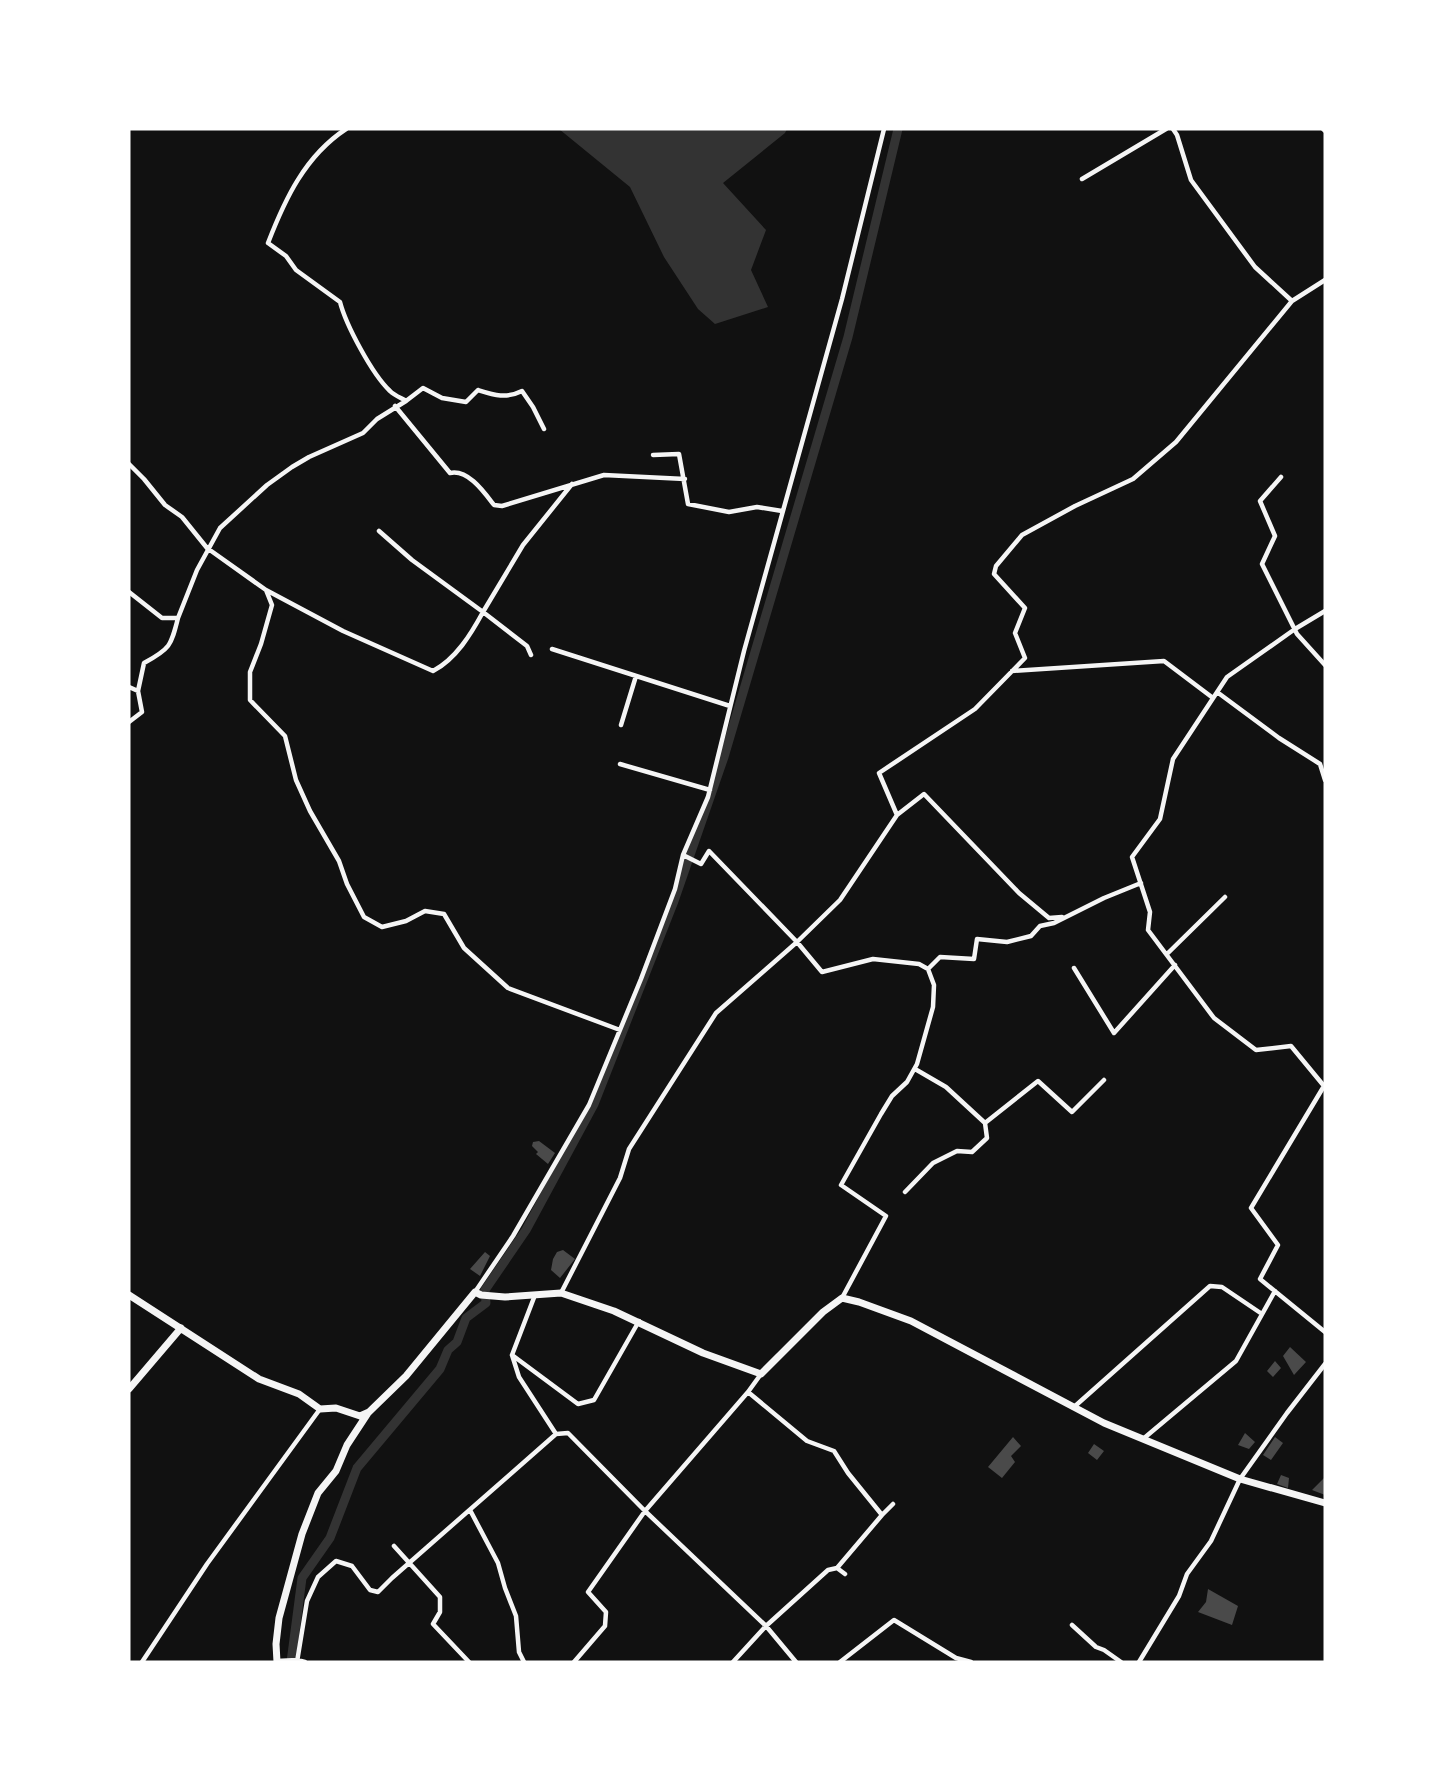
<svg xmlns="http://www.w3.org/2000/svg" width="1454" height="1791" viewBox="0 0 1454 1791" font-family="Manrope,sans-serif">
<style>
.water{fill:#333}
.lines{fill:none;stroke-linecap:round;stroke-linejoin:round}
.canal{stroke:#333;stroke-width:9}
.building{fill:#4a4a4a}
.minor{stroke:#f5f5f5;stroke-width:4.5}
.secondary{stroke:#f5f5f5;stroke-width:7}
</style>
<rect width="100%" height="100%" fill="#111"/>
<!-- water -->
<path class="water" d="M559,129H787L785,133L723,183L766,230L751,270L768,307L715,324L698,309L664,257L630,187Z"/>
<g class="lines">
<!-- canal -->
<path class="canal" d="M291,1662L302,1578L330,1538L357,1468L440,1369L448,1350L457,1342L466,1318L486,1303L485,1290L526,1230L594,1104L674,901L724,757L848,337L898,129"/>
</g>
<!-- building -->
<path class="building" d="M539,1141L555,1153L548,1164L536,1154L538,1152L532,1146L533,1142Z
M563,1250L575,1259L560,1278L551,1270L553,1259L557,1252Z
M485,1252L490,1256L480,1276L470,1269Z
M1290,1347L1306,1362L1294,1375L1283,1356Z
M1275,1361L1281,1368L1273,1377L1267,1371Z
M1245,1433L1255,1442L1249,1449L1238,1445Z
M1013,1437L1021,1446L1011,1456L1015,1462L1002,1478L988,1467Z
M1275,1437L1283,1443L1271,1460L1263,1455Z
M1094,1444L1104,1451L1097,1460L1088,1453Z
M1281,1475L1289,1478L1288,1488L1277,1484Z
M1325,1477V1495L1312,1490Z
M1208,1589L1238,1606L1232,1625L1198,1612L1206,1602Z"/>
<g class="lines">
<!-- minor -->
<path class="minor" d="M1173,129L1177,135L1191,180L1255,267L1292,301
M1323,129L1325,131
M1082,179L1166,129
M406,401L423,388L442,398L466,402L478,390C494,395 506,399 522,391L533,407L544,429
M395,406L450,473C468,469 484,492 494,505L502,506L604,475L685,479
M653,455L679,454L688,504L729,512L757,507L782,511
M129,464L144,479L165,505L182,517L207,548L266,590L272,605L261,644L250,672V700L285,736L296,780L310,811L339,861L347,884L364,917L382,927L406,921L425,911L444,914L464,948L508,988L620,1030
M1281,477L1260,501L1275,536L1262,564L1297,634L1325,665
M379,531L412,560L483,612L523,545L572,484
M266,590L343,631L433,671C456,659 471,634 483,612L527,646L531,655
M129,592L162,618H178L197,570L220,528L267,485L292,467L309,457L363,433L377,419L406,401C401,398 394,395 390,391C372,374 346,325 340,302L296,270L286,256L268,243C285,199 305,156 346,129
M1325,611L1295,629L1227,677L1173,759L1160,819L1132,857L1150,912L1148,930L1214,1018L1256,1050L1291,1046L1324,1086L1251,1208L1278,1245L1260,1279L1325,1332
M552,649L730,706
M1012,671L1164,661L1213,698
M129,687L138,691
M1217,692L1279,738L1320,764L1325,780
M129,722L142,712L138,691L144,663C170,649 171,646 178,618
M621,725L636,676
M620,764L710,790
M897,815L924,794L1019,893L1049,918L1062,917
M683,855L701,864L709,851L797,942L822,972L873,959L919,964L928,969L940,957L974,959L977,939L1007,942L1031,936L1040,926L1054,923L1104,898L1141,883
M1167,954L1225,897
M1074,968L1114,1033L1175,965
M985,1123L1038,1081L1072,1112L1104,1080
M905,1192L933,1163L957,1151L972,1152L987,1138L985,1123L946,1087L915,1069
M475,1292L513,1236L589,1105L641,979L675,889L683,855L708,797L744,651L842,299L884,129
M561,1293L620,1178L629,1149L716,1013L797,942L840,900L897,815L879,773L975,709L1025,658L1015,633L1025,608L994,574L996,566L1022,535L1075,506L1133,479L1176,442L1292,301L1325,280
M535,1295L512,1355L519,1377L556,1434
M842,1298L886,1216L841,1185L881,1114L892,1096L907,1082L917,1064L933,1007L934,985L928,969
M512,1355L578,1404L594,1400L639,1321
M748,1392L807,1441L834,1451L848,1473L882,1515
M1074,1407L1210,1286L1222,1287L1262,1314
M1143,1439L1236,1361L1275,1291
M470,1510L498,1563L505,1588L516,1616L519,1652L524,1662
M394,1546L440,1597V1612L433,1624L469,1662
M837,1568L882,1515L893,1504
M1072,1625L1096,1647L1104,1650L1121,1662
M277,1661L297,1660L305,1662
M142,1662L207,1564L320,1409
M297,1662L307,1601L318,1577L336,1561L352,1566L370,1590L378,1592L392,1578L556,1434L568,1433L645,1511L766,1626L796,1662
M574,1662L605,1626L606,1612L588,1592L645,1511L748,1392L761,1374
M733,1662L766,1626L828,1570L837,1568L845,1574
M840,1662L894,1620L956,1658L971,1662
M1139,1662L1179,1596L1187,1574L1211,1541L1240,1479L1287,1413L1325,1364"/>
<!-- secondary -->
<path class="secondary" d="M129,1295L259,1379L299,1394L320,1409L336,1408L360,1416L369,1412L406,1376L475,1292L481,1295L505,1297L561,1293L614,1311L703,1353L761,1374L823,1312L842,1298L859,1302L911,1321L1104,1423L1240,1479L1325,1503
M129,1389L181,1328
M277,1662L276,1644L279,1618L302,1534L318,1493L336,1471L347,1445L368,1413"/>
</g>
<!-- border -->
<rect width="1454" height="1791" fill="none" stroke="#ffffff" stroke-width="261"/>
</svg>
